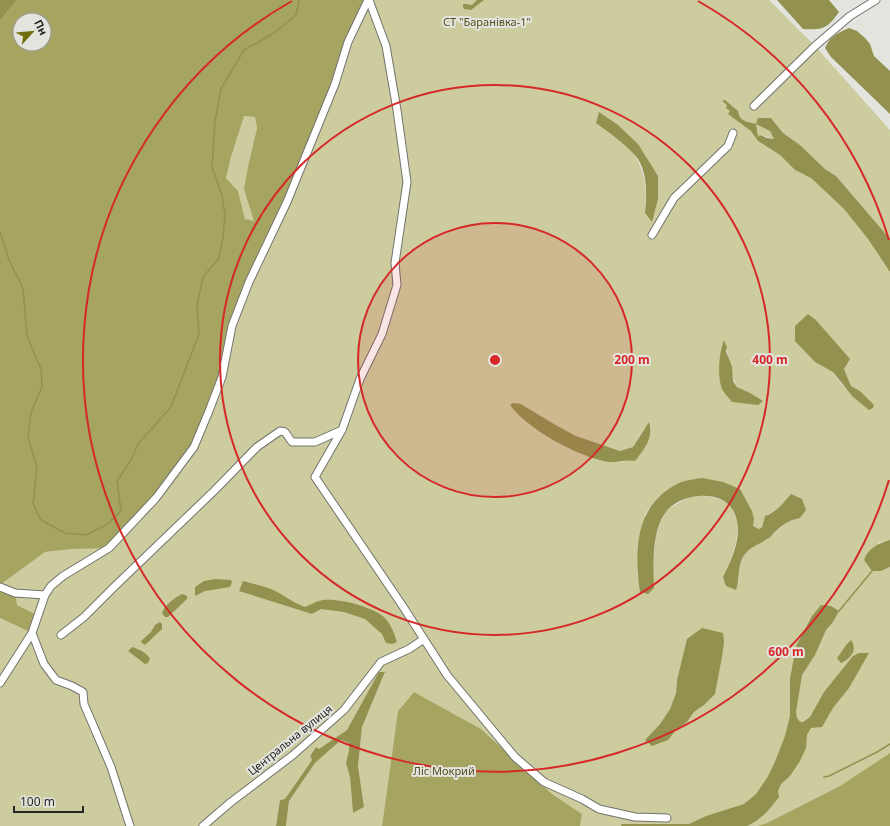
<svg xmlns="http://www.w3.org/2000/svg" width="890" height="826" viewBox="0 0 890 826" font-family="'Noto Sans',sans-serif">
<style>
.green{fill:#cdcc9e;fill-rule:evenodd}
.forest{fill:#a6a461;fill-rule:evenodd}
.water{fill:#93914f;fill-rule:evenodd}
.lines{fill:none;stroke-linecap:round;stroke-linejoin:round}
.stream{stroke:#93914f;stroke-width:1.5}
.minor-casing{stroke:#72726e;stroke-width:9}
.minor{stroke:#fff;stroke-width:7}
.ring{fill:none;stroke:#d62828;stroke-width:2}
.labels{text-anchor:middle;stroke-width:4;stroke-linejoin:round;paint-order:stroke}
.park-label{font-size:11px;fill:#52501d;stroke:#e4e4df}
.street-label{font-size:11px;fill:#262624;stroke:#e4e4df}
.centre{fill:#d62828;stroke:#e4e4df;stroke-width:2}
.ring-label{font-size:12px;text-anchor:middle;font-weight:bold;fill:#d62828;stroke:#e4e4df;stroke-width:4;stroke-linejoin:round;paint-order:stroke}
</style>
<rect width="100%" height="100%" fill="#e4e4df"/>
<!-- green -->
<path class="green" d="M368,0H769L815,46L890,130V239L836,176L825,169L800,145L783,133L771,118L770,131L774,139L760,135L758,141L780,155L795,170L811,178L844,209L868,239L890,272V540L878,543L881,571L890,567V753L840,786L767,823L757,826H580L582,814L552,794L481,729L414,692L398,711L382,826H286L289,801L315,763L341,740L349,743V750L346,763L350,777L353,813L364,807L358,766L362,727L385,673L380,672L347,730L319,749L316,747L310,755L312,760L285,799L280,800L276,826H0V618L32,633L38,616L17,605L0,585L45,552L72,549L232,326ZM635,155L658,176L645,213C647,190 646,176 635,155ZM816,320L832,339L851,386L860,391L843,386L833,372L795,341V326ZM724,341C729,350 731,382 738,387C741,390 746,391 750,393L722,389ZM521,404L554,424L576,436L620,451L633,447L645,427L630,460C624,461 616,463 609,462C581,459 526,428 510,405ZM681,482L752,511L754,519L753,526L759,529L762,527L765,517L777,510L791,495L800,518C780,522 781,531 767,539C763,542 757,543 753,546C741,554 738,569 739,582L723,578C734,555 752,509 716,498C705,495 694,495 684,500C677,504 668,508 664,514C655,531 654,553 653,571L645,514L659,496ZM722,657L719,672L704,705L694,712L687,722L676,730L645,740L660,724L670,709L676,693L677,680L682,661Z
M244,115L255,117L257,128L249,162L252,211L254,221L245,219L238,191L226,178L231,157Z"/>
<!-- forest -->
<path class="forest" d="M17,0H368L335,84L232,326L222,377L194,447L156,498L109,548L72,549L45,552L0,585V21ZM20,20H44V44H20ZM244,116L255,117L257,128L249,162L244,189L254,221L245,219L238,191L226,178L231,157Z
M0,587L15,593L17,605L39,616L32,633L0,618Z
M414,692L481,729L552,794L582,814L580,826H382L398,711Z
M890,753V826H757L767,823L840,786Z"/>
<!-- water -->
<path class="water" d="M0,0H17L0,21Z
M477,0H484L471,10L464,9L463,7V4H465L472,5Z
M777,0H829L839,12C827,29 823,30 803,29Z
M849,28L857,31L865,38L870,44L874,56L890,71V114L831,57L825,48C830,36 838,33 849,28Z
M725,100L738,111C739,121 747,122 756,124L758,118H771L783,133L800,145L825,169L836,176L890,239V272L868,239L844,209L811,178L795,170L780,155L758,141L751,131L728,114L730,111L726,108L727,105L722,101ZM756,124L770,131L774,139L767,138L760,135L758,137Z
M599,112L618,125L638,144L658,176V199L652,222L645,213C647,195 648,169 634,154C624,143 608,132 596,123Z
M808,314L816,320L850,359L844,369L851,386L860,391L874,405L873,408L869,410L853,397L833,372L815,362L795,341V326Z
M724,340L727,347L726,351L732,367L733,381L737,387L750,393L763,401L758,405L732,402C729,398 724,393 722,389C717,376 719,353 724,340Z
M513,403L521,404L554,424L576,436L620,451L633,447L649,422C654,438 644,449 635,461C626,459 617,463 608,462C578,457 527,429 510,405Z
M702,478L723,482L740,489L752,511L754,519L753,526L759,529L762,527L765,516C776,513 783,503 791,494L802,499L806,510L800,518C789,520 782,525 774,533C772,535 770,538 767,539C757,546 750,546 743,557C737,568 740,579 736,590L726,586L723,577C732,559 742,538 736,517C727,487 680,492 665,513C652,531 653,566 654,588L648,594L640,592C634,549 635,503 681,482C687,480 695,479 702,478Z
M890,540V567L881,571H872L864,560C868,548 879,543 890,540Z
M215,579L231,580L232,582L230,587L205,591L195,596V587L204,581Z
M243,581C252,584 262,585 271,589C283,594 293,603 305,607C310,605 315,602 319,601C334,596 373,607 384,617C391,624 394,633 397,642L392,644L386,643L382,634L365,619L344,612L321,609L312,614L239,591Z
M182,594L187,596V599L168,617H165L162,613C165,605 174,598 182,594Z
M821,605L831,606L839,611L833,622L826,630L815,655L802,675L796,712L797,718L800,722H803L810,717L824,692L853,656L859,653H869L849,688L833,708L822,727L811,728L807,735L806,748L800,761L790,776L781,784L778,791L779,797C770,809 761,820 747,826H621L622,824H689L706,816L744,804L756,794L767,778L774,764L785,736L790,716V679L796,646L812,616Z
M160,622L162,624V629L145,645L142,643L141,641L151,632L155,625Z
M702,628L723,633L724,642L722,657L715,694L704,705L694,712L687,722L676,730L668,740L652,746L645,740L660,724L670,709L676,693L677,680L687,639Z
M851,640C858,650 851,658 841,663L837,658C842,652 845,645 851,640Z
M132,647C139,649 147,653 150,659L148,663L145,664L128,651Z
M379,672H385L362,727L358,766L364,807L353,813L350,777L346,763L349,750V743L341,740L315,763L289,801L286,826H276L280,800L285,799L312,760L310,756L316,747L319,749L347,730Z"/>
<g class="lines">
<!-- stream -->
<path class="stream" d="M0,232L9,260L23,288L27,336L41,369L42,387L31,412L28,438L37,467L33,504L41,520L65,533L86,535L106,525L121,511L117,481L131,460L138,444L171,407L199,334L197,305L203,277L219,258L223,238L225,215L222,195L212,167L215,121L221,89L244,50L274,33L296,15L299,0
M839,611L872,571
M824,777L829,776L877,752L890,744"/>
<defs>
<path id="minor" d="M369,0L386,46L397,110L407,182L395,263L397,285L382,334L360,379L342,430L315,477L402,605L447,675L515,757L544,782L582,799L599,809L635,817L667,818
M754,106L815,46L850,16L876,0
M652,235L674,198L728,146L733,133
M0,587L15,593L45,595
M32,633L44,664L56,680L72,686L83,692L84,704L111,767L130,826
M61,635L84,617L114,587L214,491L257,447L280,431L285,432L292,442H315L342,430
M0,683L32,633L45,595L51,586L63,576L109,548L156,498L194,447L209,411L222,377L232,326L249,282L287,202L335,84L348,42L368,0
M203,826L231,802L293,755L344,710L381,662L409,649L424,639"/>
</defs>
<!-- minor casing -->
<use href="#minor" class="minor-casing"/>
<!-- minor -->
<use href="#minor" class="minor"/>
</g>
<!-- distance rings -->
<circle cx="495" cy="360" r="137" fill="#d62828" fill-opacity=".12"/>
<g class="ring">
<circle cx="495" cy="360" r="137"/>
<circle cx="495" cy="360" r="275"/>
<path d="M889 480A412 412 0 1 1 292 1M698 1A412 412 0 0 1 889 240"/>
</g>
<g class="labels">
<!-- park labels -->
<g class="park-label">
<text x="487" y="26">СТ "Баранівка-1"</text>
<text x="444" y="775">Ліс Мокрий</text>
</g>
<!-- street labels -->
<g class="street-label">
<text transform="translate(290 740) rotate(-39)" y="4">Центральна вулиця</text>
</g>
</g>
<circle cx="495" cy="360" r="6" class="centre"/>
<g class="ring-label">
<text x="632" y="364">200 m</text>
<text x="770" y="364">400 m</text>
<text x="786" y="656">600 m</text>
</g>
<!-- north arrow -->
<g transform="translate(32 32) rotate(63)"><circle r="19" fill="#e4e4df" stroke="#989894"/>
<path d="M0-3L7 15L0 10L-7 15Z" fill="#716d0d"/>
<text y="-6" font-size="11" font-weight="bold" text-anchor="middle" fill="#262624">Пн</text>
</g>
<!-- scale -->
<path d="M14 806v6h69v-6" fill="none" stroke="#262624" stroke-width="2"/>
<text x="20" y="806" font-size="12" fill="#262624" stroke="#e4e4df" stroke-width="3" paint-order="stroke">100 m</text>
</svg>
